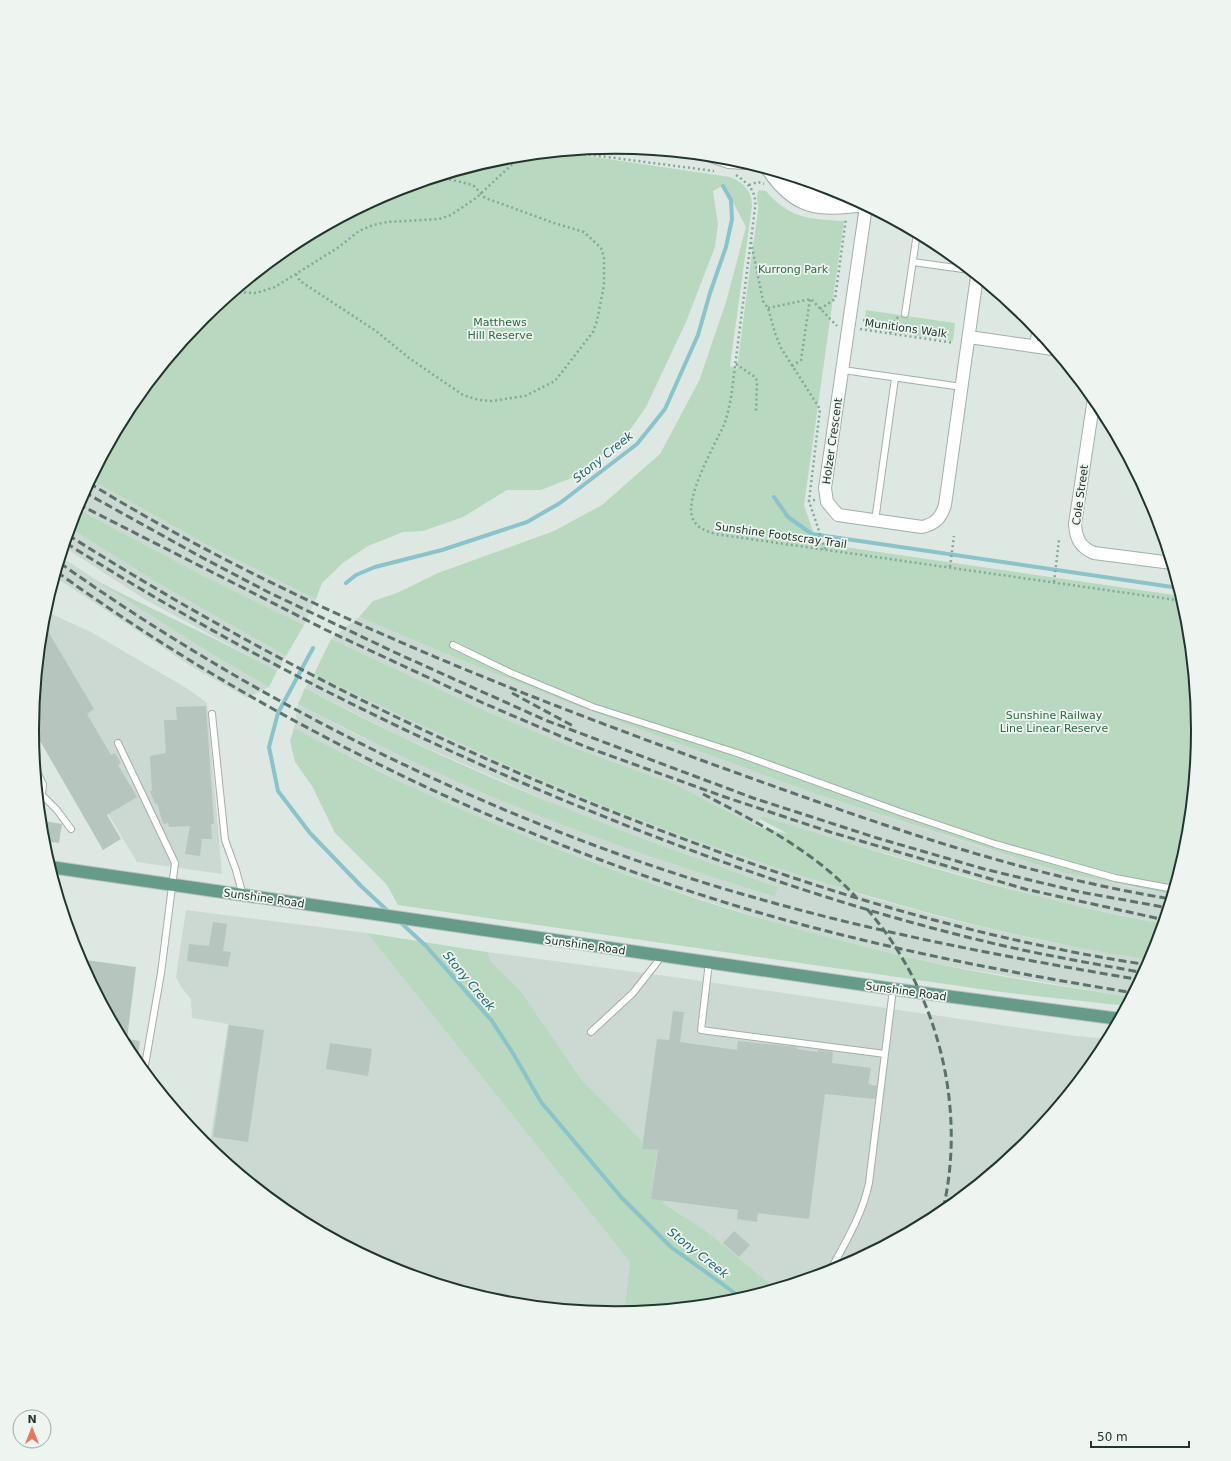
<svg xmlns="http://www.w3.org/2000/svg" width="1231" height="1461" viewBox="0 0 1231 1461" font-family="'DejaVu Sans',sans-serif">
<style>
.built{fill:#ccd8d2}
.green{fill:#b8d8bf}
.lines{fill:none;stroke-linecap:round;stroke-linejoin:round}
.stream{stroke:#8ac3c9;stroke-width:4}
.building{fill:#b7c5bf}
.lane-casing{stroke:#a2afa9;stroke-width:8}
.street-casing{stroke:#a2afa9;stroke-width:14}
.primary-casing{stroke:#bcc3c1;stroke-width:14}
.path{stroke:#81a99a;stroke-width:2.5;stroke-dasharray:2 3;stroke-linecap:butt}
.lane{stroke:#fff;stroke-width:6}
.street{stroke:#fff;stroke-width:12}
.primary{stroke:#669a89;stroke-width:12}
.rail{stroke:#5b726a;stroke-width:3;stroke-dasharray:8 4;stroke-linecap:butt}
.labels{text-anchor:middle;stroke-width:3.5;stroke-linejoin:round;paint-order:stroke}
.park-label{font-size:11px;fill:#2f6942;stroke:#eef5f1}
.street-label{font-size:11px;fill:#21362f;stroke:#eef5f1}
.water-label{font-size:12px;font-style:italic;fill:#21646c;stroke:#eef5f1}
.rim{fill:none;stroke:#21362f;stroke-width:2}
</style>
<rect width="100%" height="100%" fill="#dee8e3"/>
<!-- built -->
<path class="built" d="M91,480L215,549L316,599L304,625L196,572L76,508Z
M70,528L156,582L286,656L277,671L146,600L64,547Z
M61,557L215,656L269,687L247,698L191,666L55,577Z
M45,611L91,632L188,689L207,703L222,874L137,862L36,694Z
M359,617L451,656L582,708L813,793L981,847L1124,886L1172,895L1164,924L1054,901L856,845L762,816L756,826L674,784L572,747L488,712L331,639Z
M314,674L549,783L731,852L869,897L940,917L1043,941L1152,960L1131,997L944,965L865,947L782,925L641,880L519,834L424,793L331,747L294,728L298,704L353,733L516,806L616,844L775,897L778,887L695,858L564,808L402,737L305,688Z
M186,910L367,933L630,1262L624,1313L615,1314L501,1303L392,1269L291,1216L209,1148L228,1024L192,1018L191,999L181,987L176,977Z
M487,952L688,979L1076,1036L1109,1039L1101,1055L1028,1143L939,1216L839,1270L776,1289L709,1233L663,1203L651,1199L642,1149L643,1142L581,1079L520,990L490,962Z"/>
<!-- green -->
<path class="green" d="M560,152L730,177C744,183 752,191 752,206L730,366L737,369C744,316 750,264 758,211C759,204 755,195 759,190L766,191C790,219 809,219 844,221L804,505L817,543L1181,596L1188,617L1199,731L1188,845L1172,895L1062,872L813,793L582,708L451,656L359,617L373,601L397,593L438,573L554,531L602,505L660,454L699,381L726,302L746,227L724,185L713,191L718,224L715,247L686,322L646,407L627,434L574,477L541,490H507L463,517L423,531L403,532L368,546L344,562L322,583L316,599L215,549L91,480L130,406L203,318L292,245L392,191L502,158Z
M866,310L955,323L953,341L864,328Z
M76,508L196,572L304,625L286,656L156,582L70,528Z
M97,581C157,612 218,639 277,671L269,687L215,656Z
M331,639L488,712L572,747L674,784L756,826L788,834L760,819L762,816C894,857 1027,899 1164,924L1152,960C1023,941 898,907 775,867C699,842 623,815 549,783C470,749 392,711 314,674Z
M305,688C456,769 616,831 778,887L775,897C688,869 600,841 515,806C441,776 369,741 298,704Z
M294,728C337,750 380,773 425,793C591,868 765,927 943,965C1005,978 1069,987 1131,997L1127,1006L1001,992L398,905L387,885L335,833L312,786L295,762L290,741Z
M367,933L487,952L491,962L520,990L581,1079L643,1142L642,1149L657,1150L651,1199L663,1200V1203L709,1233L776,1289L729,1303L624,1313L630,1262Z"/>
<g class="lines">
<!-- stream -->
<path class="stream" d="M774,497L788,517L812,534L1179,588
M346,583L356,575L375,567L442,550L527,522L560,503L637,444L665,409L698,335L710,293L726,247L732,219L731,200L723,186
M313,648L278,713L269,747L278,791L310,833L361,886L390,913
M399,921L426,946L492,1021L514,1055L541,1102L621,1197L671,1247L743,1299"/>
</g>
<!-- building -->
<path class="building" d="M43,623L94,709L87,714L111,755L115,753L121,763L118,765L137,797L107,815L121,839L103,850L32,727Z
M206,706L214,824H211L212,839H202L200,856L185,854L190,826L169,827L168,823L163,824L157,803L155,804L150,791H152L150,756L166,753L164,720H177L176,707Z
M44,821L62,824L59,843L43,841L41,822L44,823Z
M213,922L227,924L223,951L231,952L228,967L187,961L189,944L209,946Z
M79,959L136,967L127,1039L140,1041L137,1063L130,1054Z
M673,1011L684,1012L680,1042L737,1050L738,1041L797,1047V1049L817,1052L818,1050L833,1052L832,1063L871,1068L868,1084L877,1086L875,1099L825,1094L809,1219L758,1213L757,1222L737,1219L738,1210L651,1199L658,1150L642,1149L657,1039L669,1040Z
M229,1025L264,1030L248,1142L213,1137Z
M330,1043L372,1049L368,1076L326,1069Z
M734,1231L750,1245L739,1257L723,1243Z"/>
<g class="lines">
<defs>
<path id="lane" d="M913,262L970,270
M905,314L917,233
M1033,346L1036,327
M843,370L962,387
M875,521L895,378
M453,645L511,673L593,707L737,753L900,812L995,844L1115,878L1174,889
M212,714L225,840L236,870L243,896
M118,743L175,863L161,973L144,1071
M36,770L43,784L42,795L39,799
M42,795L57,810L71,829
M709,962L701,1030L885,1054
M591,1032L633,993L662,956
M829,1273C845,1243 862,1216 869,1183L893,989"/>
<path id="street" d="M711,156L729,162L745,163
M768,170C795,210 818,211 864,205
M788,176C803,200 835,195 860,203
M866,206L825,488L827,502L838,515L922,527C935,524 941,518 945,505L977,276
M969,337L1053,349
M1094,398L1075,524C1076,539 1080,547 1094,553L1172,563"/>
<path id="primary" d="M50,867L893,989L1120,1019"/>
</defs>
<!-- lane casing -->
<use href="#lane" class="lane-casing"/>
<!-- street casing -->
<use href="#street" class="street-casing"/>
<!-- primary casing -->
<use href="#primary" class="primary-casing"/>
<!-- path -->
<path class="path" d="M569,152L714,171
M736,175C749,184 757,192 755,208L731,398C729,407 727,417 724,425C715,444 683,500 693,519C697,528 706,531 715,534L1183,601
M749,185L758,182L764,184
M751,242L763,301L768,308L775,333L781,348L820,409L809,501
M296,274L300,281L376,331L409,358L463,395L479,400L492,401L525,396L555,381L593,332L597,321L604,285V257L601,248L584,232L554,223L502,204L485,198L473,185L440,177
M234,292L256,293L275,287L339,247L359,231L373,225L387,222L439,219L451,215L476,198L521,156
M768,308L811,299L837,326
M820,309L835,299L846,218
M863,320L883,323L887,329
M860,329L954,343
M891,333L887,329L898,317
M736,364L755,377L757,381L756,413
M792,366L801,360L810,299
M815,500L809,501L825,549
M950,567L954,536
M1054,582L1059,540"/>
<!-- lane -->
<use href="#lane" class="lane"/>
<!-- street -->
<use href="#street" class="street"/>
<!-- primary -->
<use href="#primary" class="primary"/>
<!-- rail -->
<path class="rail" d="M89,483C285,603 507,690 723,768C870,821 1016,874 1171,899
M84,492L203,558L268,592L394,652L545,720L753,798L877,838L984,869L1080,892L1169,908
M78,504L326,630L483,703L586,747L725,797L830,832L1025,889L1165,920
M68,535C268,661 479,765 700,845C846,899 995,942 1149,965
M66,543C243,655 425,746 620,823C744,872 871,915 1000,945C1048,956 1096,964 1145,973
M60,563C265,709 513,830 756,898C882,934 1011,958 1141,980
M57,572C264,721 505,837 750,910C876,947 1004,972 1134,993
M512,693L575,727
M703,794C758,823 813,850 856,897
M867,909C938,991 968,1108 942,1214"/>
</g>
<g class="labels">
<!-- park labels -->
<g class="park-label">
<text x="793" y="273">Kurrong Park</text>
<text x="500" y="326">Matthews<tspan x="500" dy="13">Hill Reserve</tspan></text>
<text x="1054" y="719">Sunshine Railway<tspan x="1054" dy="13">Line Linear Reserve</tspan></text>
</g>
<!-- street labels -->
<g class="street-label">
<text transform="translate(906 328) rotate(8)" y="4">Munitions Walk</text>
<text transform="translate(832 441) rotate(-82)" y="4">Holzer Crescent</text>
<text transform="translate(1080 495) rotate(-82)" y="4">Cole Street</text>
<text transform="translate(781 535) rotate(8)" y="4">Sunshine Footscray Trail</text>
<text transform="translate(264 898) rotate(8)" y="4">Sunshine Road</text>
<text transform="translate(585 945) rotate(8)" y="4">Sunshine Road</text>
<text transform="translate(906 991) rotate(8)" y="4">Sunshine Road</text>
</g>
<!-- water labels -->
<g class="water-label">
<text transform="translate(603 457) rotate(-39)" y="4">Stony Creek</text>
<text transform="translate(469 981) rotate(50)" y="4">Stony Creek</text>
<text transform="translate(698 1253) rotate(38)" y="4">Stony Creek</text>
</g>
</g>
<!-- crop -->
<path d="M0 0H1231V1461H0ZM39 730a576 576 0 1 1 1152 0a576 576 0 1 1-1152 0Z" fill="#eef5f1" fill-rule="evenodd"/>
<path class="rim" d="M39 730a576 576 0 1 1 1152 0a576 576 0 1 1-1152 0Z"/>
<!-- north arrow -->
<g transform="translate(32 1429)"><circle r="19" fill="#eef5f1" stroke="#9ca9a3"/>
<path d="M0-3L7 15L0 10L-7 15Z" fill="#e47760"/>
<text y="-6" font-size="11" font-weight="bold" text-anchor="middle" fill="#21362f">N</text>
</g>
<!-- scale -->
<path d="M1091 1441v6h98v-6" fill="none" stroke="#21362f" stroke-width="2"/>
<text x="1097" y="1441" font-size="12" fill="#21362f" stroke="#eef5f1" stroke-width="3" paint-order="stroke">50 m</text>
</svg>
